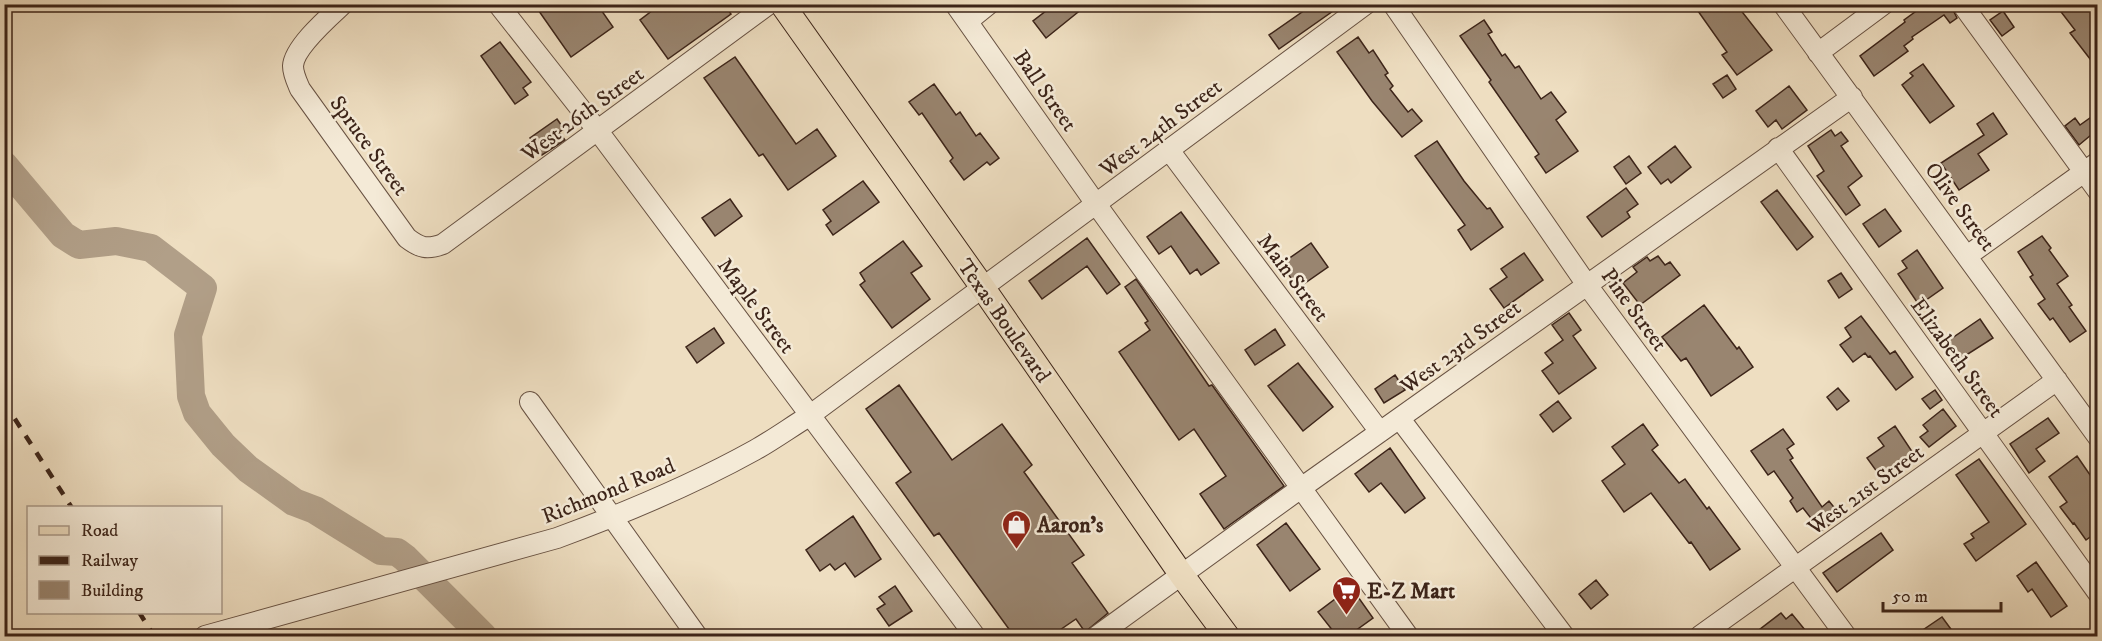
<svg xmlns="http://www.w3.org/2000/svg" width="2102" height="641" viewBox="0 0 2102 641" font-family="'IM FELL DW Pica',serif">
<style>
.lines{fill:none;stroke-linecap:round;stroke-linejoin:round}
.river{stroke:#b19f88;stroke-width:28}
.building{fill:#998570;stroke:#3c2419;stroke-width:1.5}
.minor-casing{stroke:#685243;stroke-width:22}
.major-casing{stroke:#3c2419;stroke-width:26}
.minor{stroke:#f4ead7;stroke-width:20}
.major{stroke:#eedec1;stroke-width:24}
.rail{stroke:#3c2419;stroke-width:4.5;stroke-dasharray:10 10;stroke-linecap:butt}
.labels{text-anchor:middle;stroke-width:5;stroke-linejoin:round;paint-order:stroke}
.street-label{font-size:22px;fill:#3c2419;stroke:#f4ead7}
.poi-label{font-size:22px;font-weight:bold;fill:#3c2419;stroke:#f4ead7;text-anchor:start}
</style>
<rect width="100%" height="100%" fill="#eedec1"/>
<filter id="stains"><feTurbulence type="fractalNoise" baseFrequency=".00333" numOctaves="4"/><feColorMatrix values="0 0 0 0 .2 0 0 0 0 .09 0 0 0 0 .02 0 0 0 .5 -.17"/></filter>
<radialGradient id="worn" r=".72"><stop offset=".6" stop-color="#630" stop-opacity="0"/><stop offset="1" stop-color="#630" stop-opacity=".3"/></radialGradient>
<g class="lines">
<!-- river -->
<path class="river" d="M4,165L63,235L79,245L116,241L151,248L203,288L188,335L191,396L197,413L223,445L248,469L294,502L315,510L381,551L397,552L405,558L483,636"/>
</g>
<!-- building -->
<path class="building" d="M534,4H597L613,27L571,57Z
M661,4H724L731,14L668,59L640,20Z
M1055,4H1088L1046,38L1033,21Z
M1297,4H1343L1279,49L1269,35L1302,12Z
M1693,4H1736L1772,50L1737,75L1722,55L1727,52Z
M1926,4H1950L1957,18L1950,23L1944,15L1912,37L1913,39L1904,46L1908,51L1874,76L1860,56L1905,22L1904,20Z
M2055,4H2097V68L2070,33L2075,30Z
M2003,11L2014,27L2002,36L1990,20Z
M1484,20L1492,32L1488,34L1502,56L1505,54L1515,68L1519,66L1541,99L1551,92L1566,112L1556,120L1578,151L1546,173L1535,157L1539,154L1489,82L1491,80L1460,36Z
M1358,37L1369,53L1373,50L1388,73L1385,75L1393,86L1390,89L1408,112L1412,109L1422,121L1402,137L1372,101L1337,52Z
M500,42L531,82L523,88L528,95L515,104L481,56Z
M735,57L796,144L817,129L836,156L788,190L763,154L759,156L704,78Z
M1923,64L1954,106L1930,123L1902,85L1913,76L1910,73Z
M1727,75L1736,89L1723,98L1713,84Z
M934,84L956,115L960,112L976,136L980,133L999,158L990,165L987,162L964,180L950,161L953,158L922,113L919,115L909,102Z
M1789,86L1807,110L1782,129L1776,120L1768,127L1756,111Z
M1993,113L2007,134L1978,154L1989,170L1959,190L1941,163L1984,135L1977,124Z
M2097,113V130L2079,145L2065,126L2075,118L2080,125Z
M557,119L564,129L559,132L565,140L542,155L530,138Z
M1831,130L1835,136L1841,132L1848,141L1841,146L1862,176L1848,187L1860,205L1846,215L1817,176L1824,171L1808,146Z
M1437,141L1464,181L1487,209L1490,208L1503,227L1471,250L1458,230L1465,225L1415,156Z
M1675,146L1691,167L1671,183L1668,179L1661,184L1648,167Z
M1629,156L1641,173L1626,184L1614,167Z
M863,181L879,202L833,235L826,225L831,221L823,210Z
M1626,188L1638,204L1627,212L1630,217L1602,237L1587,217Z
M1777,190L1813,237L1797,250L1761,202Z
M730,199L742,216L715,236L702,218Z
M1885,209L1901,231L1879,247L1863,224Z
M1181,212L1219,263L1201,275L1197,269L1190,274L1171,246L1159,254L1147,237Z
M2042,236L2051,248L2049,250L2068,276L2057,284L2072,305L2069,307L2086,331L2070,342L2053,318L2050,320L2038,304L2045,299L2030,277L2033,275L2018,252Z
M1087,238L1120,284L1107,294L1087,266L1042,299L1029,281Z
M903,241L922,266L911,273L930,299L892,328L860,285L865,281L860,273Z
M1311,243L1328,267L1298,288L1281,264Z
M1917,250L1943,288L1919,305L1898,274L1907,268L1902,261Z
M1524,253L1543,280L1504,308L1490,289L1507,277L1501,269Z
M1658,256L1665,265L1670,262L1680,275L1640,305L1623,283L1637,272L1633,267L1647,257L1650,261Z
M1841,273L1852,289L1839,298L1828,281Z
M1136,279L1209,386L1212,385L1284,486L1224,529L1200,494L1226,476L1194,429L1179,440L1119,352L1150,330L1145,323L1148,321L1125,287Z
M1704,305L1737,349L1739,347L1753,367L1711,396L1686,358L1681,361L1662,337Z
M1569,313L1581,330L1573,336L1596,368L1559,394L1542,371L1553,363L1545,353L1563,340L1552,325Z
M1861,316L1890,354L1895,351L1913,377L1896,390L1870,356L1868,357L1865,353L1853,362L1840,345L1851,337L1845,328Z
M1980,319L1993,338L1957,361L1945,343Z
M714,328L724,343L697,363L686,347Z
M1275,329L1285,345L1255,365L1245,350Z
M1298,363L1333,407L1303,431L1268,386Z
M1395,375L1405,390L1384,403L1375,389Z
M899,385L952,460L1002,424L1032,465L1024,472L1084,555L1072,563L1108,613L1085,632L1076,619L1051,636H1014L939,533L934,536L896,483L911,472L866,409Z
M1838,388L1849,401L1837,410L1827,397Z
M1935,390L1942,400L1930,409L1922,399Z
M1558,401L1571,418L1553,432L1540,415Z
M1943,409L1956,426L1929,447L1920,437L1928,431L1923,425Z
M2048,418L2059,433L2036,449L2045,461L2029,473L2010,444Z
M1643,424L1658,445L1652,450L1679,483L1685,479L1707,509L1709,507L1740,549L1710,570L1691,542L1689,543L1651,493L1624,512L1602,481L1625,464L1612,447Z
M1895,426L1913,453L1880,476L1867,458L1884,446L1878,438Z
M1783,429L1794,444L1787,449L1793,458L1790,460L1822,507L1829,501L1841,516L1821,531L1803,508L1797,512L1790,501L1793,498L1774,471L1768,475L1751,451Z
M1390,448L1425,498L1405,513L1381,483L1369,492L1355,474Z
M2077,456L2097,485V532L2086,540L2074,523L2073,524L2060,507L2067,502L2049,477Z
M1979,459L2026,524L1976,561L1964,544L1974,538L1971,534L1989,522L1956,475Z
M853,516L881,559L855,577L845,563L835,570L830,564L820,571L806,550Z
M1286,523L1320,569L1290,591L1257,545Z
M1881,533L1893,550L1837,592L1823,573Z
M2036,562L2067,606L2051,617L2032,589L2028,592L2017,576Z
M1596,580L1608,595L1591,609L1579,594Z
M895,586L912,611L889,626L877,609L885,604L879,597Z
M1351,587L1373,618L1348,636H1337L1318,612Z
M1781,613L1786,619L1792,614L1810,636H1751Z
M1942,617L1956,636H1914Z"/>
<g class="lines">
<defs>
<path id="minor" d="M343,4C329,17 294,47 293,66C293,74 297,82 300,89L407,238C420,248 427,250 443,244L769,4
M498,4L598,131L975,636
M955,4L1096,204L1408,636
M1393,4L1587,285L1846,636
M1783,4L2098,437
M1962,4L2098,191
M968,21L989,4
M1818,53L1884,4
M1778,148L2098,593
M1169,150L1380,432
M1967,256L2098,162
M530,402L697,636
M1400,419L1564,636
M205,636L557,538C625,513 692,485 755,450C773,440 791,427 809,416L1366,4
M1097,636L1301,488L1852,97
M1700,636L2057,380"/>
<path id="major" d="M782,4L976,278L1181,574L1227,636"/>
</defs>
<!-- minor casing -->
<use href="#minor" class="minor-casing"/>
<!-- major casing -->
<use href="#major" class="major-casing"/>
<!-- minor -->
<use href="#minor" class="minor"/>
<!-- major -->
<use href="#major" class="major"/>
<!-- rail -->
<path class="rail" d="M4,402L72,508
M139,612L154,636"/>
</g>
<!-- icons -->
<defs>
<symbol id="shop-pin" viewBox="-11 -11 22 30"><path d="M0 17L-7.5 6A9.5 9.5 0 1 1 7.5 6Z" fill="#8f2418" stroke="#f4ead7"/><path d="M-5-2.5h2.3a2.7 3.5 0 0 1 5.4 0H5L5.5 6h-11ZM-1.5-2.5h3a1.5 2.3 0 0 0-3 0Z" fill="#fff"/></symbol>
<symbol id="supermarket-pin" viewBox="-11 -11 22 30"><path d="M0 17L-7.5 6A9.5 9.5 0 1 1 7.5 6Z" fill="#8f2418" stroke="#f4ead7"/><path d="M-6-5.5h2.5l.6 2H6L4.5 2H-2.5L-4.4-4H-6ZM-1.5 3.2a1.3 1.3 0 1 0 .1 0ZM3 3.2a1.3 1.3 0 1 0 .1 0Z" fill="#fff"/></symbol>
</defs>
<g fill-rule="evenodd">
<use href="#shop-pin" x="1000" y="508" width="33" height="45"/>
<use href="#supermarket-pin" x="1330" y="574" width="33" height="45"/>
</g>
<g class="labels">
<!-- street labels -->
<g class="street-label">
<text transform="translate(1046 90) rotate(55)" y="8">Ball Street</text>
<text transform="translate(582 113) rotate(-36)" y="8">West 26th Street</text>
<text transform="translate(1160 127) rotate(-37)" y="8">West 24th Street</text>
<text transform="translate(370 145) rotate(54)" y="8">Spruce Street</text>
<text transform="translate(1961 206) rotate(54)" y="8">Olive Street</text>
<text transform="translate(1294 277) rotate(53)" y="8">Main Street</text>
<text transform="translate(757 305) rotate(53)" y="8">Maple Street</text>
<text transform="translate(1635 309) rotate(54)" y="8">Pine Street</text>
<text transform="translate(1005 320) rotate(55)" y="8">Texas Boulevard</text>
<text transform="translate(1460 346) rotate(-36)" y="8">West 23rd Street</text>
<text transform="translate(1958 357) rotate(54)" y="8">Elizabeth Street</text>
<text transform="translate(1865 489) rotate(-36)" y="8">West 21st Street</text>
<text transform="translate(608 490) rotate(-22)" y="8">Richmond Road</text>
</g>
<!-- poi labels -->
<g class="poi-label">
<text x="1037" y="532">Aaron's</text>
<text x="1367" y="598">E-Z Mart</text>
</g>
</g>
<!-- margin -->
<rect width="2102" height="641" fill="none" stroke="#eedec1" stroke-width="24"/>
<rect x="6" y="6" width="2090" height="629" fill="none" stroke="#3c2419" stroke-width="3"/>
<rect x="12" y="12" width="2078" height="617" fill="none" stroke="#3c2419" stroke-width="1.5"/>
<!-- legend -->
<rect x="27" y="506" width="195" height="108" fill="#f4ead7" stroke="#aa9b8b" stroke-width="1.5"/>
<rect x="39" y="526" width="30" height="9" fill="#eedec1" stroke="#aa9b8b" stroke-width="1.5"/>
<text x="81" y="536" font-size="18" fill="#3c2419">Road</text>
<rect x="39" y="556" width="30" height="9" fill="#3c2419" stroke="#aa9b8b" stroke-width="1.5"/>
<text x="81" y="566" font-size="18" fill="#3c2419">Railway</text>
<rect x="39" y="581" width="30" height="18" fill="#998570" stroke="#aa9b8b" stroke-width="1.5"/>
<text x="81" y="596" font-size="18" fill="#3c2419">Building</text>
<!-- scale -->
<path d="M1883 602v9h118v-9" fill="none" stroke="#3c2419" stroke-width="3"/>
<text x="1892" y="602" font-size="18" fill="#3c2419" stroke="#f4ead7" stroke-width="4.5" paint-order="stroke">50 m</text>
<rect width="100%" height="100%" filter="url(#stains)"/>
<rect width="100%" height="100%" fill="url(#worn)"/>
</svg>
